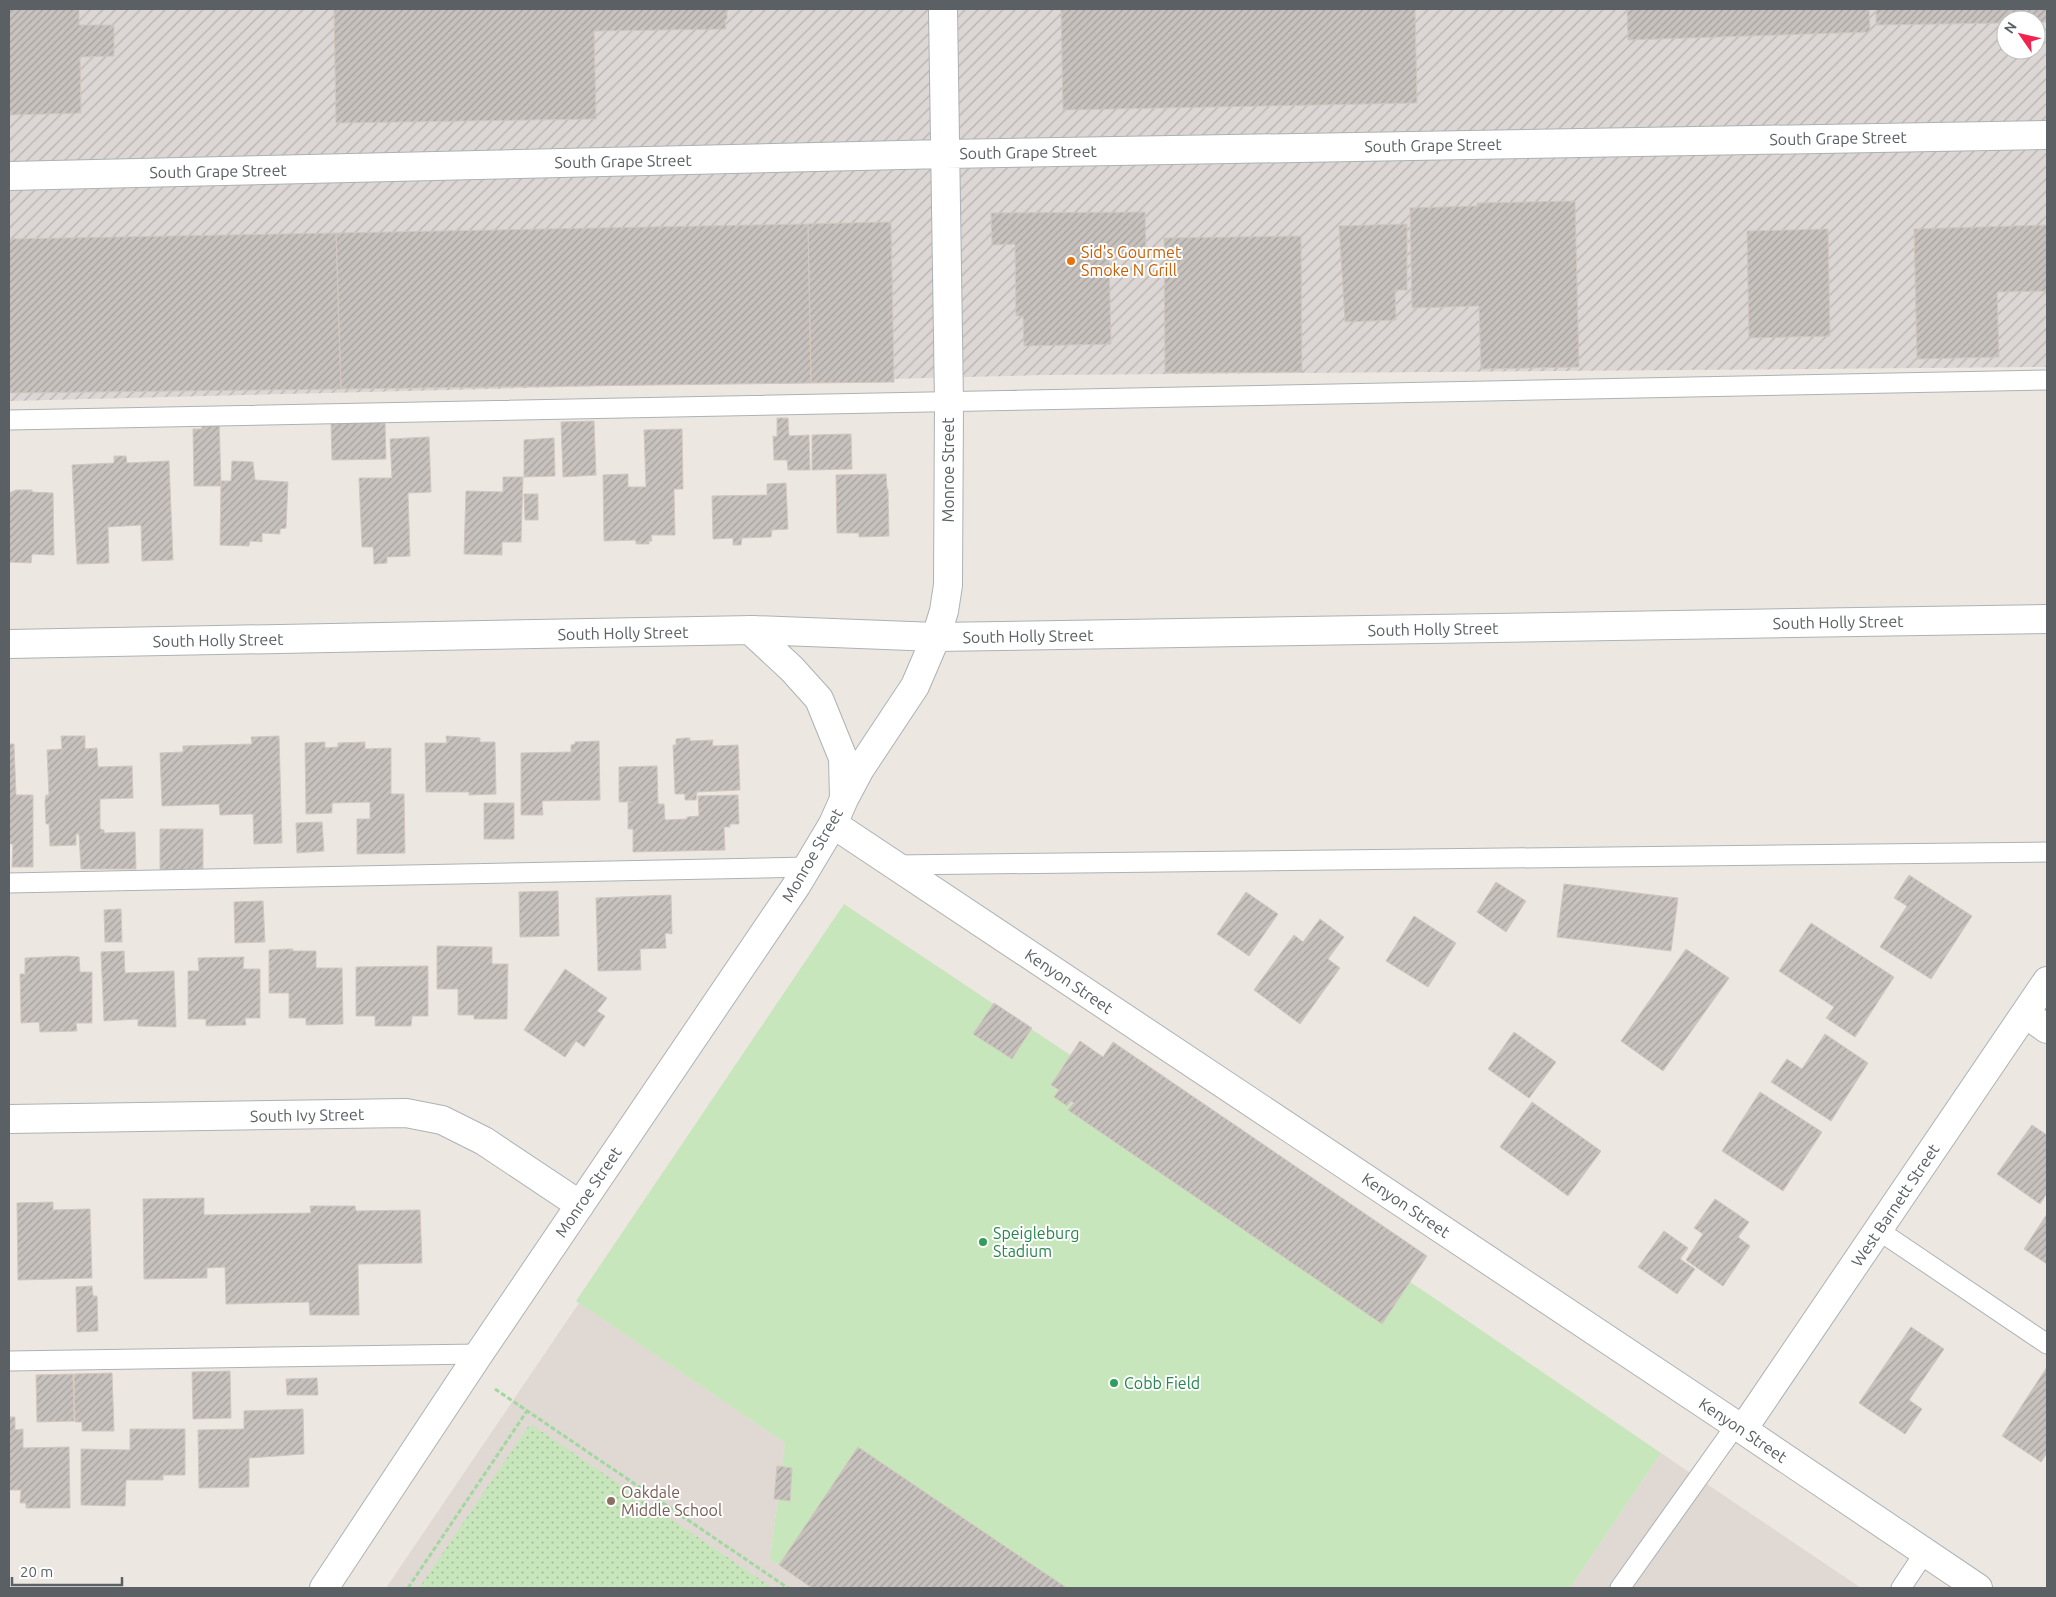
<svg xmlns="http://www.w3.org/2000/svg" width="2056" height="1597" viewBox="0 0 2056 1597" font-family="Ubuntu,sans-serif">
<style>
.industrial{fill:url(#industrial-furrows);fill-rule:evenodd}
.education{fill:#e0d8d2}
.grass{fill:url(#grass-dots)}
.pitch{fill:#c8e6bc}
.building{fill:url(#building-hatch);stroke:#d2c7bf}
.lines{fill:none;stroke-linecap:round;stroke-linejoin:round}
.service-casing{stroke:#adb2b5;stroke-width:21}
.minor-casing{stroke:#adb2b5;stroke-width:30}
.tertiary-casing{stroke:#adb2b5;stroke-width:30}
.path{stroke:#a0d99f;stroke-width:3;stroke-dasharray:5 2.5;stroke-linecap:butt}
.service{stroke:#fff;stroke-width:19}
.minor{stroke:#fff;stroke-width:28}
.tertiary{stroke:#fff;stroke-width:28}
.food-dot{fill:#e8710a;stroke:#fff;stroke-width:2}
.leisure-dot{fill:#2e9e5b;stroke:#fff;stroke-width:2}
.education-dot{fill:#8d6e63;stroke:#fff;stroke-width:2}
.labels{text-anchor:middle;stroke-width:4;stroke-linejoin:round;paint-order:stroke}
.street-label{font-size:16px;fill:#5a6063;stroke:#fff}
.food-label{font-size:16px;fill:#c56008;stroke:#fff;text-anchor:start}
.leisure-label{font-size:16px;fill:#27864d;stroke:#fff;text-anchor:start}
.education-label{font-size:16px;fill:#785e54;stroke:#fff;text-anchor:start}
</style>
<defs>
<pattern id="industrial-furrows" width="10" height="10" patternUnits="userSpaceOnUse" patternTransform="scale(1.25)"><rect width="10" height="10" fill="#dcd7d4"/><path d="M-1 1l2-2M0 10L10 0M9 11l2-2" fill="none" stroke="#b5b2b0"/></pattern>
<pattern id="grass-dots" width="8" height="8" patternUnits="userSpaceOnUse" patternTransform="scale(1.25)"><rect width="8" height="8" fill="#c8e6bc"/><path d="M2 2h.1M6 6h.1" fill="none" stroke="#a5be9c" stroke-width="1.8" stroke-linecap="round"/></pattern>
<pattern id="building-hatch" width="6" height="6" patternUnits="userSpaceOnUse" patternTransform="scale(1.25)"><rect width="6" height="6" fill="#c8c2be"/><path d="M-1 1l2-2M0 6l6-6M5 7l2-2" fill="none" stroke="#a5a19e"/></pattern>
</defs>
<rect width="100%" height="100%" fill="#ede7e1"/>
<!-- industrial -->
<path class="industrial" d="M9,9H2047V367L1043,375L9,401ZM2006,20H2036V50H2006Z"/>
<!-- education -->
<path class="education" d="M579,1303L785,1443L770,1559L813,1588H386Z
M1661,1453L1861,1588H1570Z"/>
<!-- grass -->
<path class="grass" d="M532,1425L773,1588H419L528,1427Z"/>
<!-- pitch -->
<path class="pitch" d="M844,904L1440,1302L1661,1453L1570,1588H813L770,1559L785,1443L576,1301Z"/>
<!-- building -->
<path class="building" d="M9,9H79V25H114V56L80,57L81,113L9,115Z
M334,9H727V19H725L726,29L594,31L596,119L336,123Z
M1061,9H1415L1417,103L1063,110Z
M1627,9H1869L1870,32L1628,40Z
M1876,9H2047V22L2036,23V20H2006V23L1876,25Z
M1575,201L1579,367L1481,369L1479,306L1412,308L1410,208L1477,206V203Z
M1145,212L1146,255H1109L1111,344L1024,346L1023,316H1016L1015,244L992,245L991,213Z
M891,222L894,382L811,383L808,224Z
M808,224L811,383L341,389L336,233Z
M1407,224V290H1395L1396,320L1345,322L1339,226Z
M2047,225V291L1997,292L1999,357L1917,359L1914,229Z
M1828,229L1830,336L1749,338L1747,231Z
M336,233L341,389L9,393V239Z
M1301,236L1302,372L1165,373L1164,238Z
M219,418L221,486H194L193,429H202L201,419Z
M777,418H788L789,436L809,435L810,470H788L787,460H774L773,436L777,437Z
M594,421L596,475L563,477L561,422Z
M385,422L386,459L332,460L331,423Z
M682,429L683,489H674L675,535H651L652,541H649V544H636V540L604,541L603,475L628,474V487H646L644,430Z
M851,434L852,469L812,470V435Z
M429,437L431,492L408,493L410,556L387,557V563L374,564L373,547H362L359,478H392L390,439Z
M554,438L555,476L524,477V440Z
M114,456H126L127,463L169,461L173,560L142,561L141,525L108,527L109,563L77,564L72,465L114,463Z
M232,461L253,462L255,480L288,482L286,528L280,529V534L262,533V542L250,541L249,546L220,545L221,481H231Z
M886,474L887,489H888L889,536L859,537V533H837L836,475Z
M503,477H523L521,542H502V555L464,554L466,491L503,492Z
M786,483L788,529L772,530L771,537L742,538L741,545H733V538L713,539L712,496L767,495V484Z
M16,490H32V492L53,493L54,555L32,554L31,563L9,562V493Z
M524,494H538V520H525Z
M61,736H85V749L97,748L98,767L132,766L133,798L100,799V829L104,830V833L135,832L136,869H81L79,834H76V845L50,846L49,824H46L45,802L46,795H49L47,750L62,749Z
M279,736L282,843L254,844L253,814L220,815L219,804L162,806L160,753L183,752V746L252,744L251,737Z
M446,736L480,738V742H495L496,794L469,795V792H426L425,743H447Z
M685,738H690V741L713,740L712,746L738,745L740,790L697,792L696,800H685V794H675L673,745H676V739Z
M599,741L600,800L542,801L543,815H521V753L571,752V745L575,744V742Z
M325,742V748L338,747V743L365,742V749L391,748V794H404L405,853L357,854V819H370V802L332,803V813L306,814L305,743Z
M9,744H14L16,795H33V867H12L13,844H9Z
M657,766L658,804H664L665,820L687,819V817L699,816L698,796L738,795L739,824H730V827H724L725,850L633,852V829H628V803L633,802H619V767Z
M484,803H514V839H484Z
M322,822L324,851L297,853L296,823Z
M160,829H203V870H160Z
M1909,875L1972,916L1931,979L1880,947L1907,906L1894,898Z
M1496,882L1526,901L1506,932L1477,912Z
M1564,884L1678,898L1671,951L1557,937Z
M558,891L559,936L520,937L519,892Z
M1246,892L1278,914L1249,956L1217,934Z
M671,895L672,934L665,933L666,948L640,949L641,970L598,971L596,898Z
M263,901L265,942L235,943L234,902Z
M121,909L122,942H105L104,910Z
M1414,916L1456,943L1428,987L1386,961Z
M1320,919L1344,937L1328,959L1340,968L1300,1024L1254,990L1294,935L1303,942Z
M1811,923L1894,977L1855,1037L1826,1018L1834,1007L1779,971Z
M437,946L492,947V964H508L507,1019H474V1015H458V989H437Z
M289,949H293L292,951H316V968H342L343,1024L306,1025V1018H289V993H269V950Z
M1686,949L1729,978L1663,1071L1621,1041Z
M124,951L125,973L174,971L176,1027L138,1026V1019L104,1021L101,952Z
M68,956L79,957L80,972H92V1023H76L77,1031L40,1032L39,1022L21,1023L20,974H25V958Z
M244,957L243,969H260V1018H245L246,1025H244L206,1026V1019H188V971H199L198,958Z
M428,966V1016H412L411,1026H375V1016H356V967Z
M565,969L607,998L597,1011L605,1016L584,1047L576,1041L565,1057L524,1030Z
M994,1003L1032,1028L1012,1059L973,1034Z
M1514,1032L1556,1062L1529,1098L1488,1069Z
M1825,1034L1868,1063L1831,1121L1771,1082L1787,1059L1802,1069Z
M1080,1041L1103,1057L1113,1042L1427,1256L1382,1324L1068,1110L1074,1103L1071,1101L1067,1106L1054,1097L1059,1090L1051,1085Z
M1760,1092L1822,1132L1783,1191L1722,1151Z
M1532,1102L1601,1151L1568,1196L1500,1147Z
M2032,1125L2047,1135V1193L2040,1204L1997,1174Z
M204,1198V1215L311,1213L310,1206H355L356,1211L420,1210L422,1263L358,1264L359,1315H310L309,1302L226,1304L225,1267L207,1268V1278H204L144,1279L143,1199Z
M1715,1199L1749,1222L1738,1237L1750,1246L1723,1286L1686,1260L1703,1234L1694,1228Z
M53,1202V1210L90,1209L92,1278L18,1280L17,1203Z
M2047,1214V1264L2024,1249Z
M1664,1231L1688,1248L1680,1259L1695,1269L1677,1294L1638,1267Z
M92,1286L93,1296H97L98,1331L77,1332L76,1287Z
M1911,1327L1944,1349L1909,1400L1922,1409L1905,1434L1859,1403Z
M2047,1367V1453L2041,1462L2002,1436Z
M230,1371L231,1418L193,1419L192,1372Z
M112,1373L114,1431H82V1422H75L74,1374Z
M73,1374L74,1421L37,1422L36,1375Z
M317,1378L318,1395H287L286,1379Z
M303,1409L304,1454L249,1458V1487L199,1488L198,1430L244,1429V1411Z
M9,1417H15V1430L23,1429V1448L69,1447L70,1508H26V1503H20L21,1490H9Z
M130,1429H185V1475H163V1480H126L125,1506L81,1505V1449L130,1450Z
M858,1447L1037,1568L1067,1588H812L779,1565Z
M777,1466L792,1468L790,1501L774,1499Z"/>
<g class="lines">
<defs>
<path id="service" d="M9,420L2047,380
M894,865L2047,852
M9,883L808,867
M1878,1230L2047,1344
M9,1361L479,1354
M1620,1588L1736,1425
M1901,1588L1925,1552"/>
<path id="minor" d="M9,176L945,154L2047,135
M936,637L944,611L948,585L949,403L943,9
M833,824L1736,1425L1978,1588
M2026,1014L2047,1029
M9,1119L406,1113L442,1120L484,1141L580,1205
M1743,1429L2047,981"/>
<path id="tertiary" d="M750,630L792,669L819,699L843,758L844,798
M9,644L753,630L936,637L2047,619
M324,1588L479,1354L796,886L833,824L844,799L860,769L915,686L936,637"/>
</defs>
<!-- service casing -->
<use href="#service" class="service-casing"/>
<!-- minor casing -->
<use href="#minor" class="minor-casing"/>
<!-- tertiary casing -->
<use href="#tertiary" class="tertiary-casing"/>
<!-- path -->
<path class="path" d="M495,1389L788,1588
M408,1588L527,1411"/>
<!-- service -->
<use href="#service" class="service"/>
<!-- minor -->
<use href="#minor" class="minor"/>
<!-- tertiary -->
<use href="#tertiary" class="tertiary"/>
</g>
<!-- markers -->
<circle class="food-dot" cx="1071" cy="261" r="5"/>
<g class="leisure-dot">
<circle cx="983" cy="1242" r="5"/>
<circle cx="1114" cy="1383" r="5"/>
</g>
<circle class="education-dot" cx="611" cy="1501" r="5"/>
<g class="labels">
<!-- street labels -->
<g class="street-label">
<text transform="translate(1838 138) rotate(-1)" y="6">South Grape Street</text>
<text transform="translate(1433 145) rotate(-1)" y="6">South Grape Street</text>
<text transform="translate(1028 152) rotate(-1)" y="6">South Grape Street</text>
<text transform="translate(623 161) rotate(-1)" y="6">South Grape Street</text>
<text transform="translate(218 171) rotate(-1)" y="6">South Grape Street</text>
<text transform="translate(948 470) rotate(-90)" y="6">Monroe Street</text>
<text transform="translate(1838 622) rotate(-1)" y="6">South Holly Street</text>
<text transform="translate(1433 629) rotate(-1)" y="6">South Holly Street</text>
<text transform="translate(623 633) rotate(-1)" y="6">South Holly Street</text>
<text transform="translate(1028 636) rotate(-1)" y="6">South Holly Street</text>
<text transform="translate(218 640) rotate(-1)" y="6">South Holly Street</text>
<text transform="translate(812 855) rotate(-60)" y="6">Monroe Street</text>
<text transform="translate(1069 981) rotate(34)" y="6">Kenyon Street</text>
<text transform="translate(307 1115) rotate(-1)" y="6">South Ivy Street</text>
<text transform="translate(588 1192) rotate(-56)" y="6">Monroe Street</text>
<text transform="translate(1406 1205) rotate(34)" y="6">Kenyon Street</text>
<text transform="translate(1895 1205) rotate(-56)" y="6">West Barnett Street</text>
<text transform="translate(1743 1430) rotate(34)" y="6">Kenyon Street</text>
</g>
<!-- food labels -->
<g class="food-label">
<text x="1081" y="258">Sid's Gourmet<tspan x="1081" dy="18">Smoke N Grill</tspan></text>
</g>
<!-- leisure labels -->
<g class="leisure-label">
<text x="993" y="1239">Speigleburg<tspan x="993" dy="18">Stadium</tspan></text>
<text x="1124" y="1389">Cobb Field</text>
</g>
<!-- education labels -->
<g class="education-label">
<text x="621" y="1498">Oakdale<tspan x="621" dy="18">Middle School</tspan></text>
</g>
</g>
<!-- border -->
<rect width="2056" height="1597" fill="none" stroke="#5a6063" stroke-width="20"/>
<!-- north arrow -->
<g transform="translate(2021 35) rotate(304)"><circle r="24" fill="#ffffff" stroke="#bdbfc1"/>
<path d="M0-4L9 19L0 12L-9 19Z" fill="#f0244e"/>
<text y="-8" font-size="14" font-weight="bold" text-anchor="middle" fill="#5a6063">N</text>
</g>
<!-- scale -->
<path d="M12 1577v8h110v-8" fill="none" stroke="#5a6063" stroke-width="2.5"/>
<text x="20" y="1577" font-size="15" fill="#5a6063" stroke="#ffffff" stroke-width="4" paint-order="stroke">20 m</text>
</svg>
